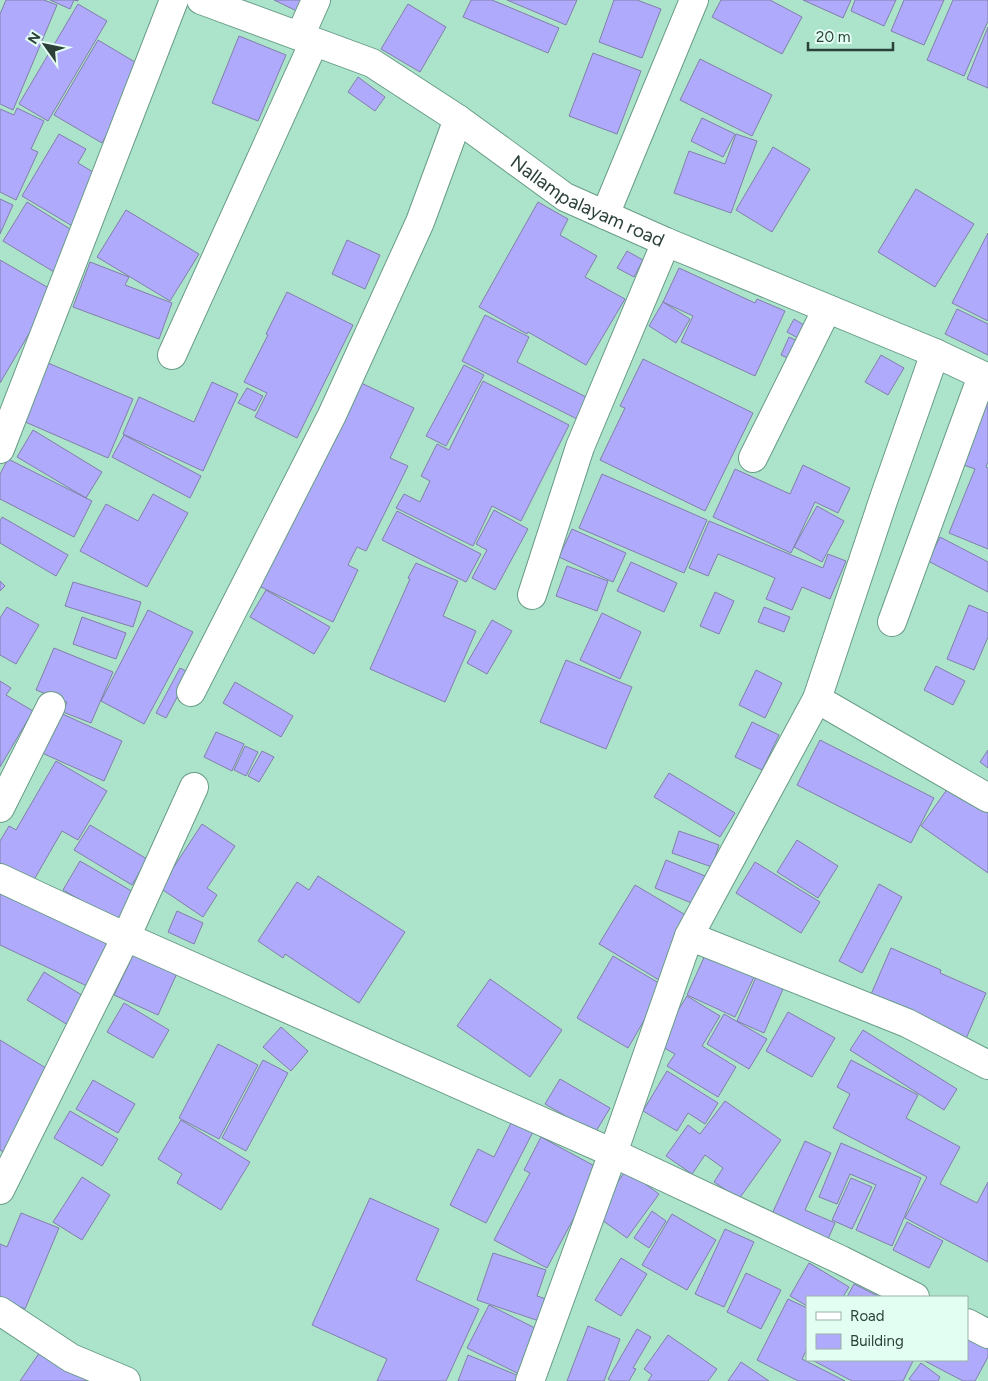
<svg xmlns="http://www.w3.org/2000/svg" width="988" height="1381" viewBox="0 0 988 1381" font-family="Figtree,sans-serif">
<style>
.building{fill:#b0aafc;stroke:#817faa}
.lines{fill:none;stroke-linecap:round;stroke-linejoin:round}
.minor-casing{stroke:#689c87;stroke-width:30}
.minor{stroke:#fff;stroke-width:28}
.labels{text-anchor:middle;stroke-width:4;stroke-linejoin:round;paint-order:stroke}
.street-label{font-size:19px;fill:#2b4138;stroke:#e2fdf1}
</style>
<rect width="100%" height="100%" fill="#ace3cb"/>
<!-- building -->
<path class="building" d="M6,0H44L57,5L13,110L0,104V14Z
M50,0H78V1L74,0L70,9Z
M274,0H307L301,13Z
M471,0H492L559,28L548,53L463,17Z
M507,0H577L566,25Z
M614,0H637L661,9L642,58L599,42Z
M721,0H770L802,17L782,54L712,17Z
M803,0H851L843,18Z
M855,0H896L884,26L851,11Z
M904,0H944L924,45L891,31Z
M953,0H988V21L964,76L927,60Z
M78,4L107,21L48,121L19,104Z
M408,4L446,27L420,72L381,49Z
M988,27V88L967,79Z
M239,36L286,55L258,121L212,103Z
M98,40L145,68L102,143L54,115Z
M593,53L641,71L617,134L569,116Z
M700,59L772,95L752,136L680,100Z
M358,77L385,97L375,111L348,92Z
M17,108L44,121L31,149L38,152L16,200L0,192V109L14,115Z
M702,118L735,134L723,157L691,141Z
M59,134L86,149L78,163L103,178L74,227L22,196Z
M736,134L757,141L731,213L674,193L689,151L725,164Z
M773,147L810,169L772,232L736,210Z
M916,189L974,224L935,287L878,252Z
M0,199L13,205L0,234Z
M27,202L78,234L54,272L3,241Z
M538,202L568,219L560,235L597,256L585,277L625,299L586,365L528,332L527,334L479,307Z
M126,210L199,254L170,301L97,257Z
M988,233V321L952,303Z
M347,240L380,255L365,289L332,274Z
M627,251L643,260L634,277L617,268Z
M0,260L54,291L0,383Z
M90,262L129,277L125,285L172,303L159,339L73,307Z
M679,268L755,303L757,299L785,311L755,376L681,342L693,316L663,302Z
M287,292L353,325L297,438L255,417L267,393L244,382L268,335L266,334Z
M663,302L690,319L676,343L649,326Z
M957,309L988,324V355L945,334Z
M485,315L529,337L517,362L590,399L579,420L462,361Z
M794,319L812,330L805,342L787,332Z
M789,337L804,344L796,362L781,355Z
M881,355L904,368L888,395L865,382Z
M643,359L753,413L705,511L600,460L625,408L620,406Z
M48,363L133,399L108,458L23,421Z
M464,365L484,375L446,446L426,436Z
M483,381L569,425L521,521L492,506L473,546L396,508L404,494L420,502L430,481L421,476L437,444L449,450Z
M212,382L238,394L203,471L123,434L139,397L194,422Z
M359,382L414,408L390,458L408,466L366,551L357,547L348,565L358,570L333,622L259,586Z
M247,388L263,396L255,411L238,403Z
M988,399V462L986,467L988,468V549L949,533L975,469L961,464Z
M33,430L102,472L86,498L17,457Z
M124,435L201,476L190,498L112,457Z
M8,459L92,501L74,537L0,499V474Z
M803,465L850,488L838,513L815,502L791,553L713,517L735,469L790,494Z
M602,474L707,520L684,573L579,528Z
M153,494L188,513L147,587L80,551L106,504L138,521Z
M817,506L844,521L822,562L794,547Z
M494,510L528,529L495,590L472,578L487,550L476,544Z
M397,511L481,554L466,582L382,540Z
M2,517L68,555L56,576L0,543V521Z
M709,521L823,568L828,554L846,561L830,599L802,587L792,610L766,599L775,578L718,554L708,576L689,568Z
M572,529L626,553L613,582L559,557Z
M940,537L988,562V592L928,561Z
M631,562L677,583L664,612L617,591Z
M416,563L458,581L443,616L476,631L445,702L370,669L410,579L408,578Z
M567,566L608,581L597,611L556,596Z
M0,581L5,586L0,591Z
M73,582L141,602L133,627L65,606Z
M266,590L330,627L314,654L250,617Z
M715,592L734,601L719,634L700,626Z
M969,605L988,613V637L974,670L947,659Z
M7,607L39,625L16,664L0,655V618Z
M764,607L790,617L784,632L758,622Z
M148,610L193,632L144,724L101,701Z
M602,613L641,632L620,679L580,660Z
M82,617L126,633L116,659L73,644Z
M492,620L512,631L487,674L467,663Z
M54,648L113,672L91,723L63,712L67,702L36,690Z
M566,660L632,687L606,749L540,722Z
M936,666L965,681L953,705L924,690Z
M180,668L190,673L166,718L156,713Z
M756,670L782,683L765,718L739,705Z
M0,681L11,688L6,695L33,711L0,767Z
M235,682L293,716L281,737L223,703Z
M58,712L122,741L104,781L40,752Z
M752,722L779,735L762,770L735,757Z
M216,732L244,744L232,771L204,757Z
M820,740L934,798L911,843L797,785Z
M245,746L258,752L246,776L234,770Z
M988,750V768L980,762Z
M262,751L274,757L259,782L248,776Z
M56,761L107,791L78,840L62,831L31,885L0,868V841L9,826L16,830Z
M669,773L735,813L720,837L654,797Z
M953,781L988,805V873L921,826Z
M202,824L235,846L207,888L217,895L203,917L160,888Z
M90,825L147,859L132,885L74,850Z
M679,831L719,845L712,867L672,853Z
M797,840L838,866L818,898L777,872Z
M666,860L705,876L694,904L655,888Z
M80,861L135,893L118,922L63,890Z
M755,862L820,902L801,933L736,893Z
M318,876L405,932L359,1003L285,954L283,958L258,941L297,882L309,890Z
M879,884L902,897L862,973L839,961Z
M635,885L694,920L659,980L599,944Z
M0,891L108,942L87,986L0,945Z
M177,911L203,923L194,944L168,932Z
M891,948L941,970L940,973L986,993L965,1041L869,999Z
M135,951L178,971L158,1015L114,995Z
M706,953L755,975L735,1017L687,995Z
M613,956L664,986L628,1048L577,1018Z
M759,970L786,982L764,1033L737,1021Z
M44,972L85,997L68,1025L27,1000Z
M490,979L562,1030L530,1077L457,1026Z
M687,996L720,1016L702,1046L736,1067L718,1097L667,1066L675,1054L657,1044Z
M124,1003L169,1030L153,1058L107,1032Z
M788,1012L835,1038L812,1077L766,1051Z
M724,1014L767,1039L749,1069L707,1044Z
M281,1027L308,1051L291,1071L263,1047Z
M863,1030L957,1089L944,1110L850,1050Z
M0,1040L54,1073L5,1153L0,1150Z
M218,1044L258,1065L219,1139L179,1118Z
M263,1060L288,1073L246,1151L222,1138Z
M851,1060L918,1095L906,1118L960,1147L940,1184L977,1203L988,1182V1262L905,1218L927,1177L833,1128L850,1094L837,1087Z
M667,1071L718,1103L705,1124L688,1113L677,1131L643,1111Z
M560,1079L610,1108L595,1133L545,1104Z
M93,1080L135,1104L118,1133L76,1109Z
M725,1101L781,1140L739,1199L714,1182L723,1168L705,1155L692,1174L666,1156L688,1125L700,1134Z
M70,1111L118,1139L102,1166L54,1138Z
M513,1119L534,1130L486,1223L450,1205L478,1149L494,1157Z
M181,1120L250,1162L221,1210L177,1183L182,1174L158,1159Z
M541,1137L600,1169L547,1268L494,1240L530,1173L524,1170Z
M805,1141L831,1153L805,1210L835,1223L828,1239L772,1214Z
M841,1143L921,1178L892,1246L856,1230L876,1185L850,1174L837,1204L819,1197Z
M626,1170L659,1194L627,1238L595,1215Z
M82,1177L110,1195L82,1240L53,1222Z
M851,1178L872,1187L852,1229L832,1220Z
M370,1198L439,1229L416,1280L479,1309L446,1381H377L387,1359L312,1325Z
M652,1211L666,1221L649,1248L634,1238Z
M21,1213L59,1228L25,1309L0,1298V1244L7,1247Z
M672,1214L716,1240L687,1290L642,1265Z
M907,1222L943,1241L929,1268L893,1250Z
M725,1229L754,1242L724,1307L695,1294Z
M493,1253L546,1270L537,1296L552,1301L545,1323L477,1300Z
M621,1258L647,1274L621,1316L595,1300Z
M809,1263L849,1287L843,1297H807V1306L790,1296Z
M746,1273L781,1290L761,1329L727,1312Z
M854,1284L876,1295L880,1288L897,1297H847Z
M788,1299L807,1308V1349L802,1359L845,1381H798L757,1360Z
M489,1305L543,1332L521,1375L467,1348Z
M588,1326L620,1339L604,1381H567Z
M637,1329L651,1337L633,1368L636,1369L629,1381H611L608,1379Z
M668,1335L717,1369L708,1381H648L652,1375L644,1369Z
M967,1335L988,1346V1357L975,1381H963L923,1360H967Z
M42,1349L87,1379L86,1381H20Z
M468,1355L519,1376L517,1381H458Z
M812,1360H910L913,1361L903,1381H852Z
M741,1362L769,1381H728Z
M921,1363L940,1377L938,1381H912L909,1379Z"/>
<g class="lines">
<defs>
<g id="minor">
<path id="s1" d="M201,0L372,63L458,119L565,197L666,242L935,353L988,378"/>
<path d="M300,36L316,0"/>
<path d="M605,215L694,0"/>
<path d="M172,355L314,42"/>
<path d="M0,449L174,0"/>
<path d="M753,458L827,309"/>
<path d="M532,595L580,447L666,242"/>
<path d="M892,622L982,376"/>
<path d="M191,692L332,415L420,222L458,119"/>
<path d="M817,699L988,798"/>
<path d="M0,808L51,706"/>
<path d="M0,878L126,937L613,1153L530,1381"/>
<path d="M689,936L907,1023L988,1065"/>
<path d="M0,1190L126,937L194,787"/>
<path d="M915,1297L841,1260L613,1153L689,936L817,699L884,498L935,353"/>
<path d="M0,1311L71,1358L126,1381"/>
<path d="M967,1323L988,1334"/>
</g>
</defs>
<!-- minor casing -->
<use href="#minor" class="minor-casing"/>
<!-- minor -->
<use href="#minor" class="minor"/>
</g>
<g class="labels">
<!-- street labels -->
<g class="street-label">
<text dy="7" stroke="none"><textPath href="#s1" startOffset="439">Nallampalayam road</textPath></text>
</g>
</g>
<!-- legend -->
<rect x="806" y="1296" width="162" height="65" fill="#e2fdf1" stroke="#99b2a7"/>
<rect x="816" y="1312" width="25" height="8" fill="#ffffff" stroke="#99b2a7"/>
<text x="850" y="1321" font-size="15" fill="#2b4138">Road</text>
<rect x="816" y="1334" width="25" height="15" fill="#b0aafc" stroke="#99b2a7"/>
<text x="850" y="1346" font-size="15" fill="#2b4138">Building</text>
<!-- north arrow -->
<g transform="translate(45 45) rotate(303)" stroke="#e2fdf1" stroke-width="4" paint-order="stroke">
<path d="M0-4L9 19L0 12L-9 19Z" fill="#2b4138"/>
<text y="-8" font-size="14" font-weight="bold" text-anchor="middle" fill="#2b4138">N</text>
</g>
<!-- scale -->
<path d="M808 42v8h85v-8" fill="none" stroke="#2b4138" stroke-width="2.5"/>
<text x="816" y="42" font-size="15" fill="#2b4138" stroke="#e2fdf1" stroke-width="4" paint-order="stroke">20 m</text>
</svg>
